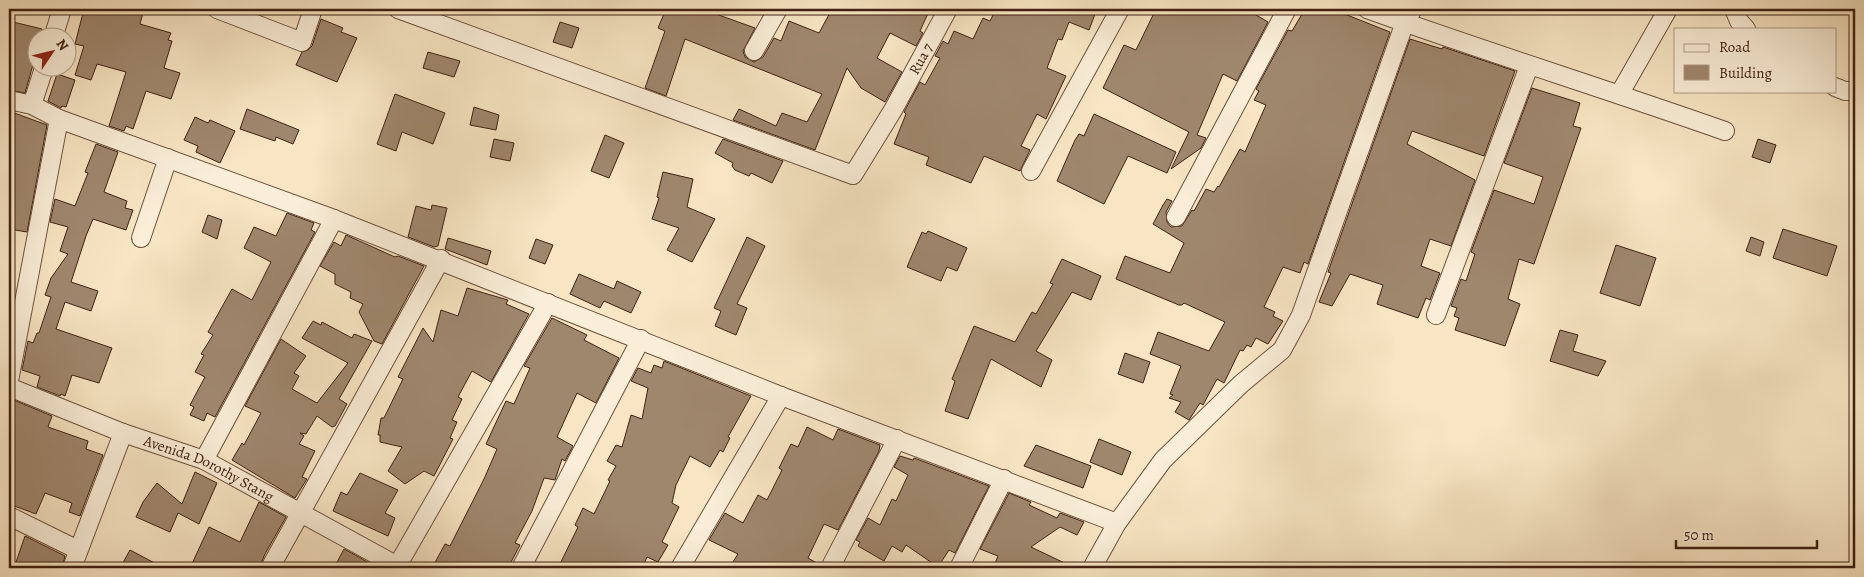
<svg xmlns="http://www.w3.org/2000/svg" width="1864" height="577" viewBox="0 0 1864 577" font-family="Alegreya,serif">
<style>
.building{fill:#9f876e;stroke:#402111}
.lines{fill:none;stroke-linecap:round;stroke-linejoin:round}
.minor-casing{stroke:#6e523e;stroke-width:20}
.minor{stroke:#faeed8;stroke-width:18}
.labels{text-anchor:middle;stroke-width:4;stroke-linejoin:round;paint-order:stroke}
.street-label{font-size:15px;fill:#402111;stroke:#faeed8}
</style>
<rect width="100%" height="100%" fill="#f7e5c3"/>
<filter id="stains"><feTurbulence type="fractalNoise" baseFrequency=".004" numOctaves="4"/><feColorMatrix values="0 0 0 0 .2 0 0 0 0 .09 0 0 0 0 .02 0 0 0 .5 -.17"/></filter>
<radialGradient id="worn" r=".72"><stop offset=".6" stop-color="#630" stop-opacity="0"/><stop offset="1" stop-color="#630" stop-opacity=".3"/></radialGradient>
<!-- building -->
<path class="building" d="M84,9H144L140,24L171,33L168,40L172,41L164,68L180,73L171,99L146,91L133,129L126,126L124,131L109,126L126,72L97,64L91,80L75,75L84,46L75,44Z
M666,9H702L755,28L743,51L745,57L754,62L763,57L774,38L781,41L789,21L819,33L832,9H930L920,31L923,33L916,46L890,33L877,58L902,72L885,102L861,88L847,68L815,150L733,120L739,109L776,126L782,113L807,122L822,94L685,39L666,96L645,88L665,31L658,28Z
M996,9H1097L1089,30L1069,22L1062,40L1058,39L1047,68L1066,76L1046,119L1037,114L1021,146L1030,150L1020,171L984,156L971,183L926,165L929,157L894,144L906,114L904,112L920,82L925,85L940,58L935,56L943,41L948,44L954,31L973,39L983,18L990,21Z
M1156,9H1246L1268,22L1237,81L1223,74L1197,135L1206,138L1201,148L1171,169L1189,132L1103,88L1124,45L1136,50Z
M1305,9H1332L1390,32L1308,264L1304,262L1300,273L1283,267L1264,307L1275,312L1273,316L1283,321L1268,344L1256,338L1251,347L1247,345L1243,351L1240,350L1224,383L1217,379L1203,405L1200,403L1189,420L1175,412L1181,402L1169,398L1173,395L1170,394L1181,366L1150,354L1158,332L1209,351L1225,322L1184,303L1182,305H1179L1116,279L1125,256L1170,273L1184,243L1153,224L1163,205L1167,199L1172,201L1166,212L1167,222L1171,227L1182,226L1192,210L1194,211L1206,189L1214,192L1218,186L1219,187L1240,149L1245,152L1266,105L1254,100L1259,91L1256,89L1288,30L1292,31Z
M321,19L343,28L341,32L357,38L337,82L296,65L302,52L308,50L312,46Z
M9,21L42,29L40,38H38V47L25,93L9,90Z
M560,22L579,28L572,48L553,42Z
M1410,39L1442,49L1443,47L1515,71L1484,156L1412,131L1407,144L1475,180L1451,246L1430,239L1421,266L1440,273L1430,300L1426,298L1418,318L1377,304L1383,285L1350,274L1332,306L1319,302L1331,273L1328,272Z
M428,52L460,61L454,77L423,68Z
M57,74L75,80L66,107L62,106L61,108L48,101Z
M1532,88L1580,103L1573,126L1581,128L1534,264L1519,259L1508,299L1520,304L1505,346L1455,330L1459,318L1454,316L1457,308L1451,306L1461,279L1466,281L1475,254L1471,252L1494,190L1534,204L1543,177L1504,163Z
M395,94L445,113L433,144L402,132L396,151L377,144Z
M474,107L499,115L496,130L470,125Z
M247,109L299,130L293,144L276,137L275,141L240,129Z
M9,111L47,125L27,232L9,229Z
M1094,114L1176,152L1167,173L1128,156L1104,204L1057,181L1075,140L1079,134L1084,136Z
M195,117L208,123L210,120L235,131L220,163L196,152L198,146L184,140Z
M605,135L624,143L609,178L591,171Z
M494,139L514,143L510,161L490,157Z
M723,139L783,161L772,183L751,173L749,176L735,170L732,166L733,163L715,153Z
M1758,139L1776,145L1770,163L1752,157Z
M96,144L118,152L104,192L127,201L125,208L133,210L126,230L93,219L86,236L71,282L98,291L91,311L65,302L56,329L112,348L99,383L72,375L65,396L61,394L60,396L37,387L40,376L22,370L28,341L33,343L37,333H39L51,297L45,295L51,278L68,254L60,251L68,227L50,222L55,199L75,206L88,173L85,172Z
M663,172L693,179L687,207L715,219L692,262L667,250L679,228L652,219L659,198L657,197Z
M432,205L447,208L438,246L434,247L408,237L416,206L431,210Z
M287,213L314,223L311,230L315,232L215,417L207,413L204,421L190,415L194,407L190,405L205,377L195,372L204,355L201,354L213,335L208,332L232,289L252,300L271,262L244,248L254,227L276,236Z
M208,215L222,220L217,239L202,232Z
M1783,229L1837,246L1827,276L1773,258Z
M928,231L967,248L957,271L947,267L941,281L907,267L922,232L926,234Z
M346,235L395,257L398,256L424,266L382,344L374,341L359,312L363,304L350,298L351,292L335,284V274L320,266L334,242L341,246Z
M747,237L765,246L737,304L747,308L736,335L715,326L721,311L714,308Z
M1751,237L1764,242L1760,256L1746,251Z
M448,238L491,251L487,265L445,249Z
M536,239L553,245L545,264L529,258Z
M1616,245L1656,258L1640,306L1600,293Z
M1062,259L1101,276L1091,300L1072,292L1036,351L1052,360L1041,387L991,359L968,419L945,411L955,381L952,379L974,326L1015,342L1032,312L1036,314L1053,284L1050,283Z
M579,274L614,289L617,281L641,292L631,313L604,301L600,308L570,294Z
M467,288L508,300L506,304L529,314L491,382L472,371L458,397L462,399L452,420L457,422L450,438L453,439L434,476L424,471L405,484L388,471L402,447L380,442V435H378L381,418H384L403,379L398,377L423,328L433,342L441,310L458,316Z
M552,318L587,335L584,340L619,358L596,403L577,393L557,437L573,446L565,461L562,459L555,480L544,478L532,511L515,543L520,545L508,568H432L445,544L450,546L484,479L497,449L486,444L506,401L514,404L530,368L524,366Z
M313,321L321,325L322,322L352,338L354,334L372,341L339,399L347,404L335,426L332,427L317,416L306,434L300,433L304,436L299,444L315,451L302,477L307,479L295,498L232,460L242,443L244,445L261,413L245,406L281,339L306,356L294,373L299,376L292,389L317,403L348,363L302,338Z
M1560,330L1578,335L1573,351L1606,361L1598,376L1550,361Z
M1125,353L1150,362L1143,383L1118,374Z
M664,361L751,396L728,437L730,438L723,452L720,450L710,467L690,456L676,485L672,503L679,507L662,542L668,545L658,562L647,557L642,568H558L578,527L575,525L583,508L594,514L610,481L608,480L616,466L607,461L616,445L622,447L631,415L642,419L648,388L631,381L638,368L651,373L654,365L662,368Z
M9,398L52,416L48,427L88,441L86,449L103,455L80,516L69,512L72,503L45,493L36,514L9,504Z
M807,427L833,440L838,429L880,445L879,451L838,530L824,524L808,558L820,565L819,568H729L738,554L709,540L725,513L743,523L758,495L767,500L782,470L779,468L791,444L798,447Z
M1099,439L1131,452L1122,475L1090,462Z
M1036,445L1091,466L1083,488L1024,466Z
M900,456L913,460L914,458L989,486L955,553L949,550L938,567L906,545L902,552L892,546L884,561L858,546L860,542L856,540L868,518L880,525L892,499L896,501L908,475L894,467Z
M195,472L217,483L199,524L178,513L170,532L136,517L143,502L157,483L182,504Z
M360,473L398,490L385,513L395,518L388,536L333,511L341,492L347,495Z
M1009,493L1031,502L1029,505L1057,518L1060,513L1084,522L1077,535L1060,527L1031,547L1075,568H993L998,556L980,549Z
M259,502L286,517L265,554L259,568H190L209,527L240,542Z
M25,536L65,556L62,568H14Z
M344,549L359,557L377,568H334Z
M130,550L164,568H120Z"/>
<g class="lines">
<defs>
<g id="minor">
<path d="M217,9L302,42L313,9"/>
<path id="s1" d="M398,9L853,175L893,110L948,9"/>
<path d="M1367,9C1486,52 1606,89 1725,131"/>
<path d="M1734,9L1739,21L1746,29"/>
<path d="M53,38L62,9"/>
<path d="M754,51L778,9"/>
<path d="M1835,87L1845,91H1855"/>
<path d="M1620,93L1668,9"/>
<path d="M9,100L32,105L59,119L334,219L781,396L1117,523"/>
<path d="M32,105L44,68"/>
<path d="M1031,171L1120,9"/>
<path d="M1176,217L1287,9"/>
<path d="M141,238L168,158"/>
<path d="M1436,315L1529,66"/>
<path d="M9,381L59,119"/>
<path id="s2" d="M9,387L123,433L204,460L401,568"/>
<path d="M204,460L334,219"/>
<path d="M9,516L78,550"/>
<path d="M72,568L123,433"/>
<path d="M270,568L441,259"/>
<path d="M396,568L548,303"/>
<path d="M521,568L641,339"/>
<path d="M680,568L781,396"/>
<path d="M830,568L897,439"/>
<path d="M959,568L1004,479"/>
<path d="M1092,568L1117,523L1163,460L1241,384L1282,350L1301,315L1405,22L1413,9"/>
</g>
</defs>
<!-- minor casing -->
<use href="#minor" class="minor-casing"/>
<!-- minor -->
<use href="#minor" class="minor"/>
</g>
<g class="labels">
<!-- street labels -->
<g class="street-label">
<text dy="5" stroke="none"><textPath href="#s1" startOffset="619">Rua 7</textPath></text>
<text dy="5" stroke="none"><textPath href="#s2" startOffset="216">Avenida Dorothy Stang</textPath></text>
</g>
</g>
<!-- margin -->
<rect width="1864" height="577" fill="none" stroke="#f7e5c3" stroke-width="30"/>
<rect x="10" y="10" width="1844" height="557" fill="none" stroke="#402111" stroke-width="2.5"/>
<rect x="15" y="15" width="1834" height="547" fill="none" stroke="#402111"/>
<!-- legend -->
<rect x="1674" y="28" width="162" height="65" fill="#faeed8" stroke="#b09c88"/>
<rect x="1684" y="44" width="25" height="8" fill="#faeed8" stroke="#b09c88"/>
<text x="1719" y="52" font-size="15" fill="#402111">Road</text>
<rect x="1684" y="65" width="25" height="15" fill="#9f876e" stroke="#b09c88"/>
<text x="1719" y="78" font-size="15" fill="#402111">Building</text>
<!-- north arrow -->
<g transform="translate(52 52) rotate(55)"><circle r="24" fill="#faeed8" stroke="#b09c88"/>
<path d="M0-4L9 19L0 12L-9 19Z" fill="#8f2418"/>
<text y="-8" font-size="14" font-weight="bold" text-anchor="middle" fill="#402111">N</text>
</g>
<!-- scale -->
<path d="M1676 540v8h141v-8" fill="none" stroke="#402111" stroke-width="2.5"/>
<text x="1684" y="540" font-size="15" fill="#402111" stroke="#faeed8" stroke-width="4" paint-order="stroke">50 m</text>
<rect width="100%" height="100%" filter="url(#stains)"/>
<rect width="100%" height="100%" fill="url(#worn)"/>
</svg>
